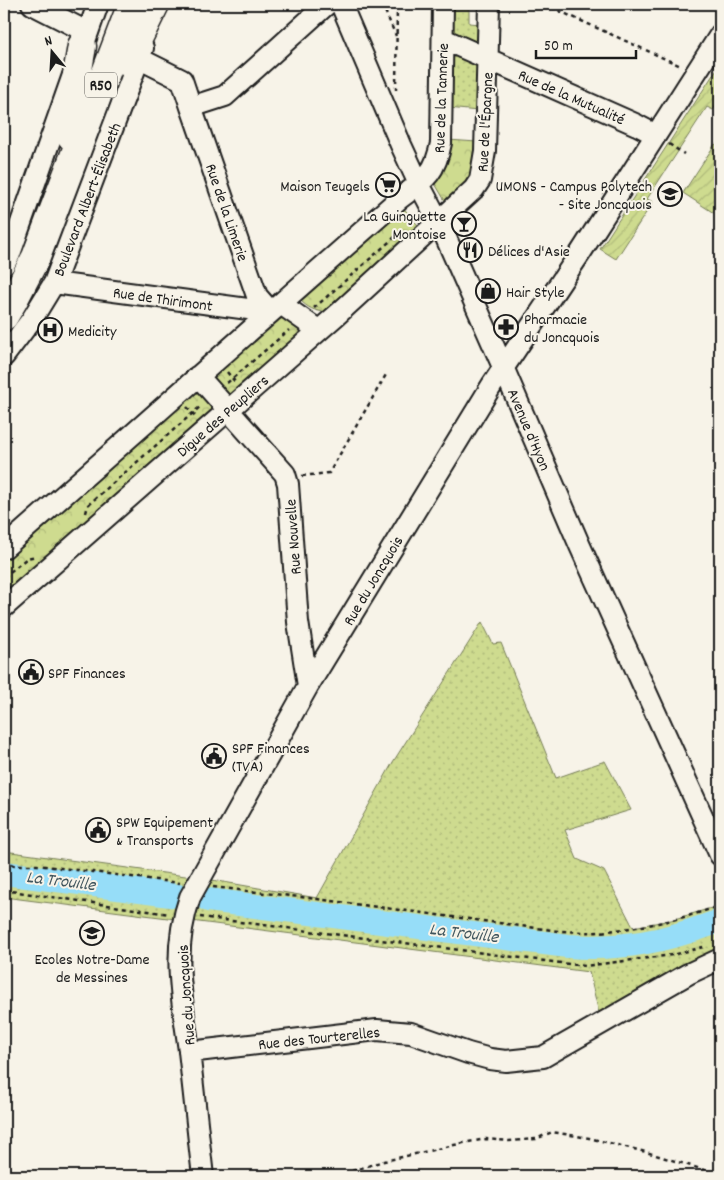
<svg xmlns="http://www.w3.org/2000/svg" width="724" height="1180" viewBox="0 0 724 1180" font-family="Dekko,sans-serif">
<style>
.grass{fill:url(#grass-dots);stroke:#757c56}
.forest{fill:url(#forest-crowns);stroke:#757c56}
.garden{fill:url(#garden-furrows);stroke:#757c56}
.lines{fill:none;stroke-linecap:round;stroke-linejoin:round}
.river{stroke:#96ddf8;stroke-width:24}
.minor-casing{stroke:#1c1c1c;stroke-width:24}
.highway-casing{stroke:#1c1c1c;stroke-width:31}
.path{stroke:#1c1c1c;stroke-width:2.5;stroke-dasharray:4 4;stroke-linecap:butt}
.minor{stroke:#f7f3e8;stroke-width:20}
.highway{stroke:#f7f3e8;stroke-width:28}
.labels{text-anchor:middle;stroke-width:4;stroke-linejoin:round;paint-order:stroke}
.shield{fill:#f7f3e8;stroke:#5e5c59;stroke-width:1}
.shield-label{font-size:15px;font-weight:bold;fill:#1c1c1c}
.street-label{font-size:16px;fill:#1c1c1c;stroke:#f7f3e8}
.poi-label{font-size:16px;fill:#1c1c1c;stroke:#f7f3e8;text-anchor:start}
.water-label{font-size:18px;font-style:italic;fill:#41565e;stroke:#f7f3e8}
</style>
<defs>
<pattern id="grass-dots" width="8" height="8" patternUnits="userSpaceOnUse" patternTransform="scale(1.25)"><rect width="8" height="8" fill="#cedb8f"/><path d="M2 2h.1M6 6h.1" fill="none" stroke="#b0bb7b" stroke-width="1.8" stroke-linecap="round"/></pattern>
<pattern id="forest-crowns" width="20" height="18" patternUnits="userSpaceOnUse" patternTransform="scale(1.25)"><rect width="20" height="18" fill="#cedb8f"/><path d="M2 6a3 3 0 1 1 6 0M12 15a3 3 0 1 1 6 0" fill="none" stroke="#b0bb7b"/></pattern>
<pattern id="garden-furrows" width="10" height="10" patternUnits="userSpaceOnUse" patternTransform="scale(1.25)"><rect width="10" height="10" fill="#cedb8f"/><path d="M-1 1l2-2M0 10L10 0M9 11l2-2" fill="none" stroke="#b0bb7b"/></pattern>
</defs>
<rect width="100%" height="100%" fill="#f7f3e8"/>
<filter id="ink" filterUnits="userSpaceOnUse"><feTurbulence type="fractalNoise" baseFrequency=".02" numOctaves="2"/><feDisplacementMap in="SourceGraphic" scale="10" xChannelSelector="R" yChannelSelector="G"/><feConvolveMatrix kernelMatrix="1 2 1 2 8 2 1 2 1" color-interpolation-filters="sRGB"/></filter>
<g filter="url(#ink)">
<!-- grass -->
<path class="grass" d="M449,4H469V23L481,24L479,43L476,46L451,36Z
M453,53L475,61L479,67L478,111L448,108L449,58Z
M482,622L493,644L501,643L556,778L605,761L631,810L565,830L577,859L604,871L633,927L671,920L715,907L720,923V949L599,1013L589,972L4,897V851L200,878L317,898L393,762Z"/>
<!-- forest -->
<path class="forest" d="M448,140L477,142L474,175L447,204L434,182Z
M401,205L422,230L330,312C318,312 311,310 302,302V291Z
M287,318L299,330L297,340L240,389L229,395C219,391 214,387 214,376L271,320Z
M195,388L210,398L214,409L4,596V557Z"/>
<!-- garden -->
<path class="garden" d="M720,64V99L713,110L707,107L647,199L653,202L616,259L600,249Z
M715,144L720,147V217L683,193Z"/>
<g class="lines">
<!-- river -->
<path class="river" d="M4,873L178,896
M208,900L568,946C623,950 665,941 717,922"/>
<defs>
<path id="minor" d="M32,4L87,32
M341,4L401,145L419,184L439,222L503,367L580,546L720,855
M443,39L637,125L656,135
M140,59L182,80L191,107
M4,265L10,254L98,4
M54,283L271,312
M281,304L318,330
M271,312L257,296L191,107L225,96L327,4
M4,356L32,319L54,283L143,48
M198,376L285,474L288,484L298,622L308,686
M4,548L399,199C424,180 435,175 441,143L443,4
M4,607L339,313L474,189L480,180L485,151L489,4
M189,1052L377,1030L411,1033L468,1053L490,1059L506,1061L543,1057L688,974L720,959
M203,1176C198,1135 194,1093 189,1051C182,997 171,952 190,897L308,686L492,385L581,252L720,35"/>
<path id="highway" d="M127,61L155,4
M72,137L77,75L82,46
M4,316L13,301L36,257L132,4"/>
</defs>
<!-- minor casing -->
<use href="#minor" class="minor-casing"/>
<!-- highway casing -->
<use href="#highway" class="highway-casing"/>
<!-- path -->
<path class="path" d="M382,4L396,36
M544,4L681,66
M396,90L397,4
M669,144L684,154
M314,308L404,229
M227,372L236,383
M227,383L289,330
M187,407L197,418
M302,476L329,473L387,373
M86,513L88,505L202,405
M4,577L27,558L37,556
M4,860L14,865H37L180,883
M213,887L317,899L559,931C572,931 585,933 598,932C633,929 688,919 720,905
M4,890L169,914
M200,917L585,966L673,955L707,946
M337,1176L380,1162L463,1143L486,1139L509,1141L536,1139L552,1132L589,1138L646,1152L720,1175"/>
<!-- minor -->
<use href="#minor" class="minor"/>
<!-- highway -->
<use href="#highway" class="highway"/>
</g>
</g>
<!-- icons -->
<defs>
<symbol id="supermarket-ring" viewBox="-11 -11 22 22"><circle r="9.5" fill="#f7f3e8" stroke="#1c1c1c" stroke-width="1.5"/><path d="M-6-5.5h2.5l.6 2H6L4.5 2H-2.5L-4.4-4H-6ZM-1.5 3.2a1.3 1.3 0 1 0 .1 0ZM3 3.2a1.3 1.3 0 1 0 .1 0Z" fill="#1c1c1c"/></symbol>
<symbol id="university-ring" viewBox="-11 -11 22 22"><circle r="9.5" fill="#f7f3e8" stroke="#1c1c1c" stroke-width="1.5"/><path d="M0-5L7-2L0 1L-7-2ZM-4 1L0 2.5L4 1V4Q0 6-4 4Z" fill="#1c1c1c"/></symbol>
<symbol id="bar-ring" viewBox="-11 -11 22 22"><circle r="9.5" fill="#f7f3e8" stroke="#1c1c1c" stroke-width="1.5"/><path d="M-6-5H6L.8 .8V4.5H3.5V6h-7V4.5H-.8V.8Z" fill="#1c1c1c"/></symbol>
<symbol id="restaurant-ring" viewBox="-11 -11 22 22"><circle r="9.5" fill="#f7f3e8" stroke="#1c1c1c" stroke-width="1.5"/><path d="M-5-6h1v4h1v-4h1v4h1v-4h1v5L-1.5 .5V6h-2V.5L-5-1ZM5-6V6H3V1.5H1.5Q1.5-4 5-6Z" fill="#1c1c1c"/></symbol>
<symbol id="shop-ring" viewBox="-11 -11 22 22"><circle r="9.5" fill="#f7f3e8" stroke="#1c1c1c" stroke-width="1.5"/><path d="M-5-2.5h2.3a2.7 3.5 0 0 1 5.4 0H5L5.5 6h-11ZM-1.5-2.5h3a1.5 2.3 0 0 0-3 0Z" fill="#1c1c1c"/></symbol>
<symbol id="pharmacy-ring" viewBox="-11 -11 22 22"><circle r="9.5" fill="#f7f3e8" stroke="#1c1c1c" stroke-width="1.5"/><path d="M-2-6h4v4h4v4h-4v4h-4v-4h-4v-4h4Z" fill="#1c1c1c"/></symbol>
<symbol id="hospital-ring" viewBox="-11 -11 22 22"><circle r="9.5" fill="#f7f3e8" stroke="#1c1c1c" stroke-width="1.5"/><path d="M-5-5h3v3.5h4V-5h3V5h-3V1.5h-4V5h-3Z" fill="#1c1c1c"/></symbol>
<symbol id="civic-ring" viewBox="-11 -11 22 22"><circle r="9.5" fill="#f7f3e8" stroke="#1c1c1c" stroke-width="1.5"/><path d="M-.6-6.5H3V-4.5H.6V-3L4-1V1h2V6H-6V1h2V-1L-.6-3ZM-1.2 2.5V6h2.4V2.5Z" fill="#1c1c1c"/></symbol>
<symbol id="school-ring" viewBox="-11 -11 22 22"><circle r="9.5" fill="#f7f3e8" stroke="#1c1c1c" stroke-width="1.5"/><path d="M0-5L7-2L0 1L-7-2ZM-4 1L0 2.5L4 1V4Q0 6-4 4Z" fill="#1c1c1c"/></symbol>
</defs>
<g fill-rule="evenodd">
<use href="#supermarket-ring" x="374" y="171" width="28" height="28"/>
<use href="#university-ring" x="656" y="180" width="28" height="28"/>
<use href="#bar-ring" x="450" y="210" width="28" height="28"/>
<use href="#restaurant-ring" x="456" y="236" width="28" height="28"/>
<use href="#shop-ring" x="474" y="277" width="28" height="28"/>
<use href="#pharmacy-ring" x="492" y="313" width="28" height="28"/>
<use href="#hospital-ring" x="36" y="316" width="28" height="28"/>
<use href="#civic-ring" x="17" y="658" width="28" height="28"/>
<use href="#civic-ring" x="200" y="742" width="28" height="28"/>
<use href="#civic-ring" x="84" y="816" width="28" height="28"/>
<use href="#school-ring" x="78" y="919" width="28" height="28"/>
</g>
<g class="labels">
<!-- shield labels -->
<rect class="shield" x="85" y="72.5" width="32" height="25" rx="4"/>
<g class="shield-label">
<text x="101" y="90">R50</text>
</g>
<!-- street labels -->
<g class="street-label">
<text transform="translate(572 96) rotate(24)" y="6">Rue de la Mutualité</text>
<text transform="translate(440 98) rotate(-88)" y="6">Rue de la Tannerie</text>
<text transform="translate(484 122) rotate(-87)" y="6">Rue de l'Épargne</text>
<text transform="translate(86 199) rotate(-69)" y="6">Boulevard Albert-Élisabeth</text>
<text transform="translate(228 212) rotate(71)" y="6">Rue de la Limerie</text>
<text transform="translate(163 298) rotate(8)" y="6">Rue de Thirimont</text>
<text transform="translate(222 415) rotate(-41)" y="6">Digue des Peupliers</text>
<text transform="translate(530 429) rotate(67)" y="6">Avenue d'Hyon</text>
<text transform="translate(292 537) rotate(-94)" y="6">Rue Nouvelle</text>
<text transform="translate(372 580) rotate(-59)" y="6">Rue du Joncquois</text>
<text transform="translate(185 995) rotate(-94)" y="6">Rue du Joncquois</text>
<text transform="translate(319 1037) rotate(-6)" y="6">Rue des Tourterelles</text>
</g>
<!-- poi labels -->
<g class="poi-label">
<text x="370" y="191" text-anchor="end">Maison Teugels</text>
<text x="652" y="191" text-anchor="end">UMONS - Campus Polytech<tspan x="652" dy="18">- Site Joncquois</tspan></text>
<text x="446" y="221" text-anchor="end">La Guinguette<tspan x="446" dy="18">Montoise</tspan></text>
<text x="488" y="256">Délices d'Asie</text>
<text x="506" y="297">Hair Style</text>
<text x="524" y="324">Pharmacie<tspan x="524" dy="18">du Joncquois</tspan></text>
<text x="68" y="336">Medicity</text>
<text x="48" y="678">SPF Finances</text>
<text x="232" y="753">SPF Finances<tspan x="232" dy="18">(TVA)</tspan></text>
<text x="116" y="827">SPW Equipement<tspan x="116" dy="18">&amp; Transports</tspan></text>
<text x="92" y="964" text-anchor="middle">Ecoles Notre-Dame<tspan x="92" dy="18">de Messines</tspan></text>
</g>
<!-- water labels -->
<g class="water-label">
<text transform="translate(61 880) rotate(7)" y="6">La Trouille</text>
<text transform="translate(464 932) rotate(7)" y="6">La Trouille</text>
</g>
</g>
<!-- margin -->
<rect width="724" height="1180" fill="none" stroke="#f7f3e8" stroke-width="20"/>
<rect x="10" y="10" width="704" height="1160" fill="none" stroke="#1c1c1c" stroke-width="2" filter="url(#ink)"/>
<!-- north arrow -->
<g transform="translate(52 52) rotate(342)" stroke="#f7f3e8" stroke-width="4" paint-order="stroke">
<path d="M0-4L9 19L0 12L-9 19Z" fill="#1c1c1c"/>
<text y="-8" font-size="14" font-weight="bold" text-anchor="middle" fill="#1c1c1c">N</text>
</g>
<!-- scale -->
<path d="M536 50v8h100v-8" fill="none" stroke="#1c1c1c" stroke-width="2.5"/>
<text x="544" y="50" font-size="15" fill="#1c1c1c" stroke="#f7f3e8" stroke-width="4" paint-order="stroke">50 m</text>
</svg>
